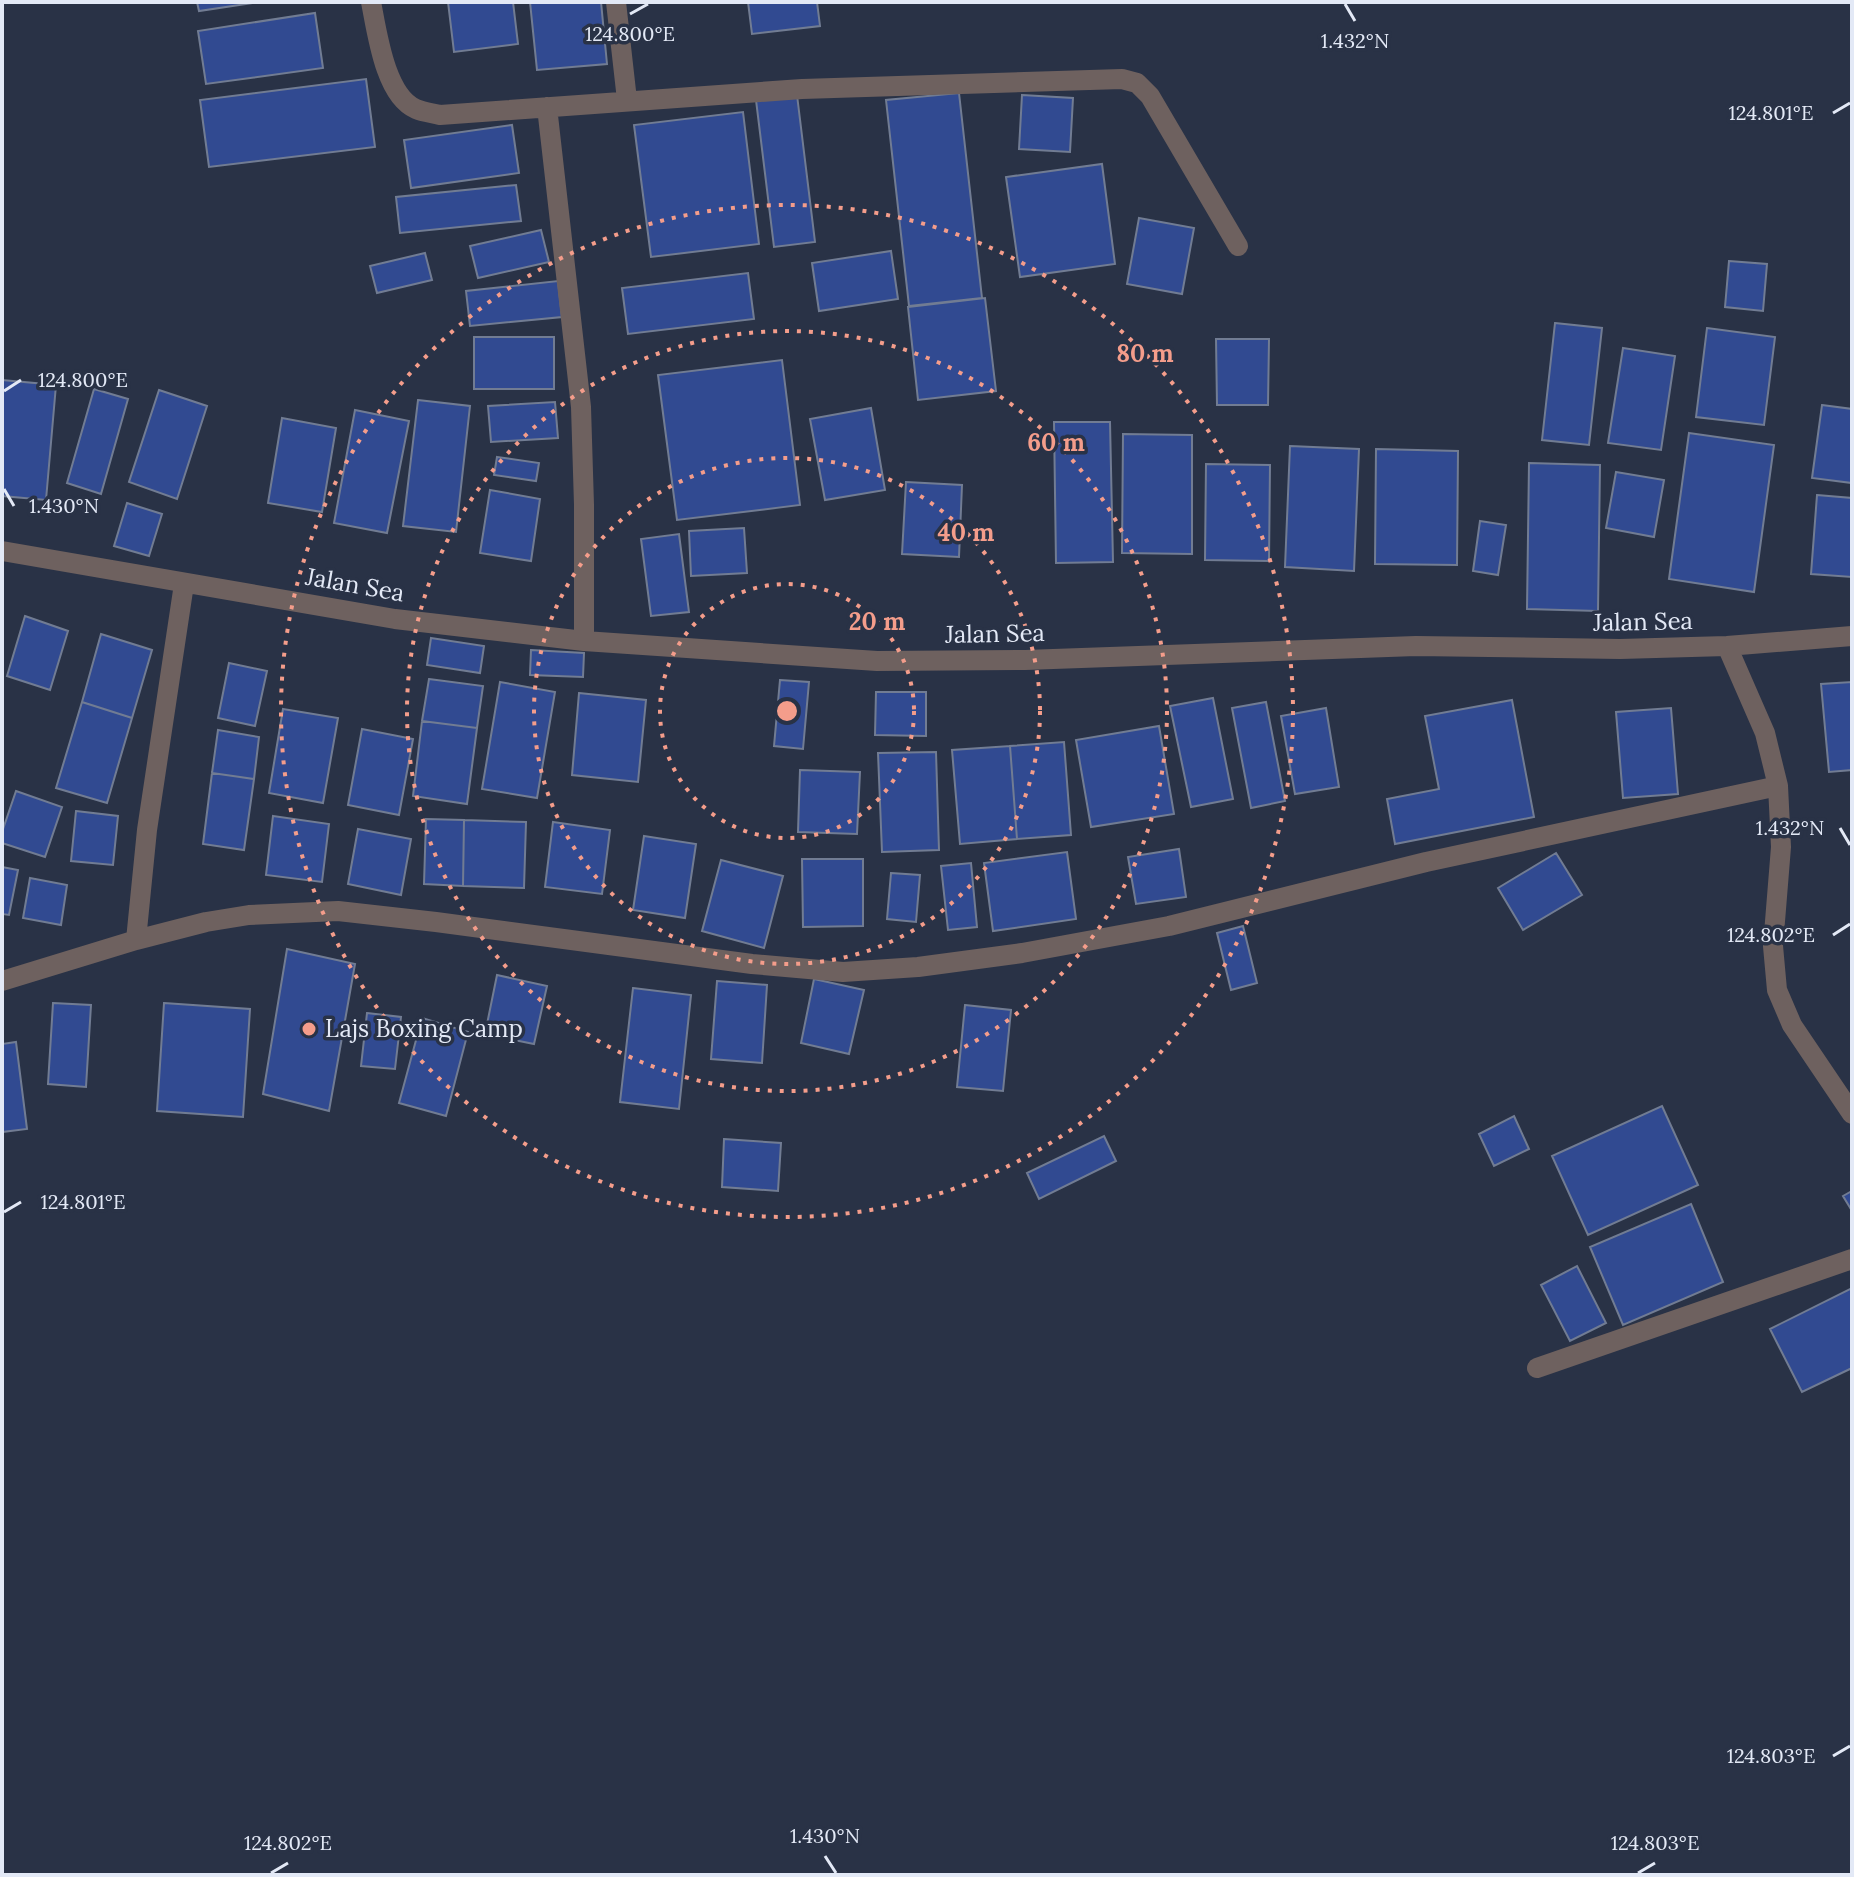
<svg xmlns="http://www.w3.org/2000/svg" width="1854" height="1877" viewBox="0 0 1854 1877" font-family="Lora,serif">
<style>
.building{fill:#314a91;stroke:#717c93;stroke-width:2}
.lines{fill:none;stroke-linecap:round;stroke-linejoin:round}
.minor{stroke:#6e615f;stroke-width:20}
.ticks{fill:none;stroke:#e3e9f6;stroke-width:3}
.ring{fill:none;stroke:#f49d8b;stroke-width:4;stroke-dasharray:4 8}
.poi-dot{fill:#f49d8b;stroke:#293246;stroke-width:3}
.labels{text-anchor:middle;stroke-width:7;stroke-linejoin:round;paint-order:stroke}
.street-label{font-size:24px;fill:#e3e9f6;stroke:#293246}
.poi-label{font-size:24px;fill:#e3e9f6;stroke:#293246;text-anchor:start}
.ticks-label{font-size:20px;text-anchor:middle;fill:#e3e9f6;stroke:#293246;stroke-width:7;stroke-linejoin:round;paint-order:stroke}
.centre{fill:#f49d8b;stroke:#293246;stroke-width:4}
.ring-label{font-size:24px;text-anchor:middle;font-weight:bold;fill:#f49d8b;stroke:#293246;stroke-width:7;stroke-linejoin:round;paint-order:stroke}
</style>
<rect width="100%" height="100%" fill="#293246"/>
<!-- building -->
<path class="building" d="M197,2H260L199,11Z
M448,2H513L518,44L454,52Z
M530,2H601L607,64L537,70Z
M748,2H817L820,26L752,34Z
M315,13L323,68L206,84L198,31Z
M366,79L375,147L209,167L200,100Z
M959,93L982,298L909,306L886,100Z
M797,95L815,242L774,247L756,100Z
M1022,95L1073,98L1070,152L1019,149Z
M743,112L759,244L651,257L634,125Z
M512,125L519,173L411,188L404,140Z
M1102,164L1115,264L1020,277L1006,177Z
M516,185L521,221L400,233L396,197Z
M1139,218L1194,228L1182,294L1127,284Z
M541,230L549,262L478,278L470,246Z
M891,251L898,299L819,311L812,263Z
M425,253L432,280L377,293L370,266Z
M1729,261L1767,264L1763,311L1725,307Z
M748,273L754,319L628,334L622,288Z
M558,281L562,317L470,326L466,291Z
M985,298L996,391L918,400L908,307Z
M1555,323L1602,328L1589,445L1542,440Z
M1707,328L1775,337L1764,425L1696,417Z
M474,337H554V389H474Z
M1216,339H1269L1268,405H1217Z
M1623,348L1675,356L1661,450L1608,443Z
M782,360L800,505L677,520L658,375Z
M2,380L56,385L46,500L2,496Z
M94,389L128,399L101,494L67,483Z
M159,390L207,406L177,499L129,482Z
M418,400L470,406L456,532L403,526Z
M555,402L558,438L491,442L488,406Z
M1822,405L1852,409V483L1812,478Z
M871,408L885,490L825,500L810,419Z
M355,410L409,421L387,533L334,523Z
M282,418L336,428L322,512L268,503Z
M1054,422H1110L1113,562L1056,563Z
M1689,433L1774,445L1754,592L1669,579Z
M1123,434L1192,435V554L1122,553Z
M1290,446L1359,449L1354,571L1285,567Z
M1376,449L1458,451L1457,565L1375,564Z
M497,457L539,463L536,481L494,475Z
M1529,463L1600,465L1598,611L1527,609Z
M1206,464L1270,465L1269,561L1205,560Z
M1616,472L1664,480L1654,537L1606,528Z
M906,482L962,485L959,557L902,554Z
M490,490L540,499L531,561L480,553Z
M1817,495L1852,498V577L1811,574Z
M127,503L162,514L149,556L114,546Z
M1480,521L1506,525L1498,575L1473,571Z
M744,528L747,573L691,576L689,531Z
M679,534L689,612L651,616L641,539Z
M25,616L68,631L50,690L7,676Z
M101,634L152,650L132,718L82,702Z
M431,638L484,646L480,673L427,665Z
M531,650L584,653L583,677L530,675Z
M229,663L267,671L255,726L218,718Z
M429,679L483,686L477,728L422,721Z
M780,680L809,682L803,749L774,746Z
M500,682L555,692L537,798L482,789Z
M1852,682V770L1829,772L1821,684Z
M876,692H926V736L875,735Z
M579,693L646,700L638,782L572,775Z
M1213,698L1233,799L1191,807L1170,706Z
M1512,700L1534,817L1395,844L1387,799L1439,789L1425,716Z
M82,702L132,718L107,803L56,788Z
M1266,702L1285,801L1251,808L1232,708Z
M1326,708L1339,787L1295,794L1281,716Z
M1671,708L1678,794L1623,798L1616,712Z
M283,709L338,718L323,803L269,793Z
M422,721L477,728L467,804L413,796Z
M1159,726L1174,814L1091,827L1076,740Z
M362,729L413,739L399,815L348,805Z
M218,730L259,737L254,779L212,773Z
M1064,742L1071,835L1017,839L1010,746Z
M1010,746L1017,839L960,844L952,750Z
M936,752L939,850L882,852L878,753Z
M800,770L860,772L857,834L798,832Z
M212,773L254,779L244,850L203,844Z
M16,791L62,807L45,857L2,843V832Z
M76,811L118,816L113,865L71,861Z
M273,816L329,824L322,882L266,875Z
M426,819L464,820L463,886L424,884Z
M464,820L526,822L524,888L463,886Z
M553,822L610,830L602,894L545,887Z
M358,829L411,839L401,895L348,884Z
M644,836L696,844L685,918L633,910Z
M1179,849L1186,897L1136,904L1128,857Z
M1067,852L1076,919L993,931L984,863Z
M1556,853L1582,895L1523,930L1498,888Z
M802,859H863V926L803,927Z
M721,860L783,876L764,948L702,931Z
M971,863L977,927L948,930L941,866Z
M2,867L18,870L9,915L2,914Z
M891,873L920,875L916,922L887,919Z
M30,878L67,885L61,925L23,918Z
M1243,926L1257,983L1231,990L1217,933Z
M287,949L355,964L329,1111L263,1094Z
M497,975L547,986L534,1044L485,1034Z
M814,979L864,990L849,1054L801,1043Z
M717,981L767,985L762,1063L711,1059Z
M633,988L691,995L679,1109L620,1102Z
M53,1003L91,1005L86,1087L48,1084Z
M164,1003L250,1009L243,1117L157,1111Z
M965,1005L1011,1010L1003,1091L957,1087Z
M367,1013L401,1017L395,1069L361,1066Z
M422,1018L468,1032L446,1116L399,1103Z
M16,1042L27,1129L2,1132V1044Z
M1662,1106L1698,1185L1588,1235L1552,1156Z
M1514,1116L1529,1149L1494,1166L1479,1134Z
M1104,1136L1116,1161L1039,1199L1027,1173Z
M724,1139L781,1143L778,1191L722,1187Z
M1852,1191V1211L1843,1196Z
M1691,1204L1723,1282L1623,1325L1590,1247Z
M1577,1266L1606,1323L1570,1341L1541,1285Z
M1852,1288V1368L1802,1392L1770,1329Z"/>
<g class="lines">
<!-- minor -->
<path class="minor" d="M371,2C377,32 385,96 416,109C423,112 432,113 440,115L802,89L1122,79L1137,83L1150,96L1238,246
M616,2L627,100
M547,107L581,407L584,505V641
M2,551L395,619L584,641L877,661L1025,660L1416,646L1620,649L1727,646L1852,636
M1727,646L1765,733L1778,786L1781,847L1773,946L1777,990L1792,1025L1852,1114
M136,940L147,830L184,584
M2,981L136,940L206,922L249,915L338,911L436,922L752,964L843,972L918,967L1022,953L1169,926L1426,862L1778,786
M1537,1368L1852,1259"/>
</g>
<!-- ticks -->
<path class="ticks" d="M1345,4L1355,21M630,14L648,4M1833,113L1850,103M4,391L21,380M4,489L14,506M1840,828L1850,845M1833,935L1850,924M4,1212L21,1202M1833,1756L1850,1746M825,1856L836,1873M271,1873L288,1863M1638,1873L1655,1863"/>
<!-- distance rings -->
<g class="ring">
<circle cx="787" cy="711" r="127"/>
<circle cx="787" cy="711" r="253"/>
<circle cx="787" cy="711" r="380"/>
<circle cx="787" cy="711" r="506"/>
</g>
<!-- markers -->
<circle class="poi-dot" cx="309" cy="1029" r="8"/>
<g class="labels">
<!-- street labels -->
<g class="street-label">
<text transform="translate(355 585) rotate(10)" y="8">Jalan Sea</text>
<text transform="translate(1643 622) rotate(-1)" y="8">Jalan Sea</text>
<text transform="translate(995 634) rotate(-1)" y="8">Jalan Sea</text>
</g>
<!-- poi labels -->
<g class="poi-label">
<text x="325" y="1037">Lajs Boxing Camp</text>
</g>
</g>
<g class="ticks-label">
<text x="630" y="41">124.800°E</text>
<text x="1355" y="48">1.432°N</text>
<text x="1771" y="120">124.801°E</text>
<text x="83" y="387">124.800°E</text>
<text x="64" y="513">1.430°N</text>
<text x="1790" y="835">1.432°N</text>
<text x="1771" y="942">124.802°E</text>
<text x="83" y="1209">124.801°E</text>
<text x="1771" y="1763">124.803°E</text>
<text x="825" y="1843">1.430°N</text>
<text x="288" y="1850">124.802°E</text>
<text x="1655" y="1850">124.803°E</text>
</g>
<circle cx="787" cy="711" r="12" class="centre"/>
<g class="ring-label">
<text x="1145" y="362">80 m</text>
<text x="1056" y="451">60 m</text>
<text x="966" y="541">40 m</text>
<text x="877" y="630">20 m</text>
</g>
<!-- border -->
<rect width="1854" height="1877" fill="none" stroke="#e3e9f6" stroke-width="8"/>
</svg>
